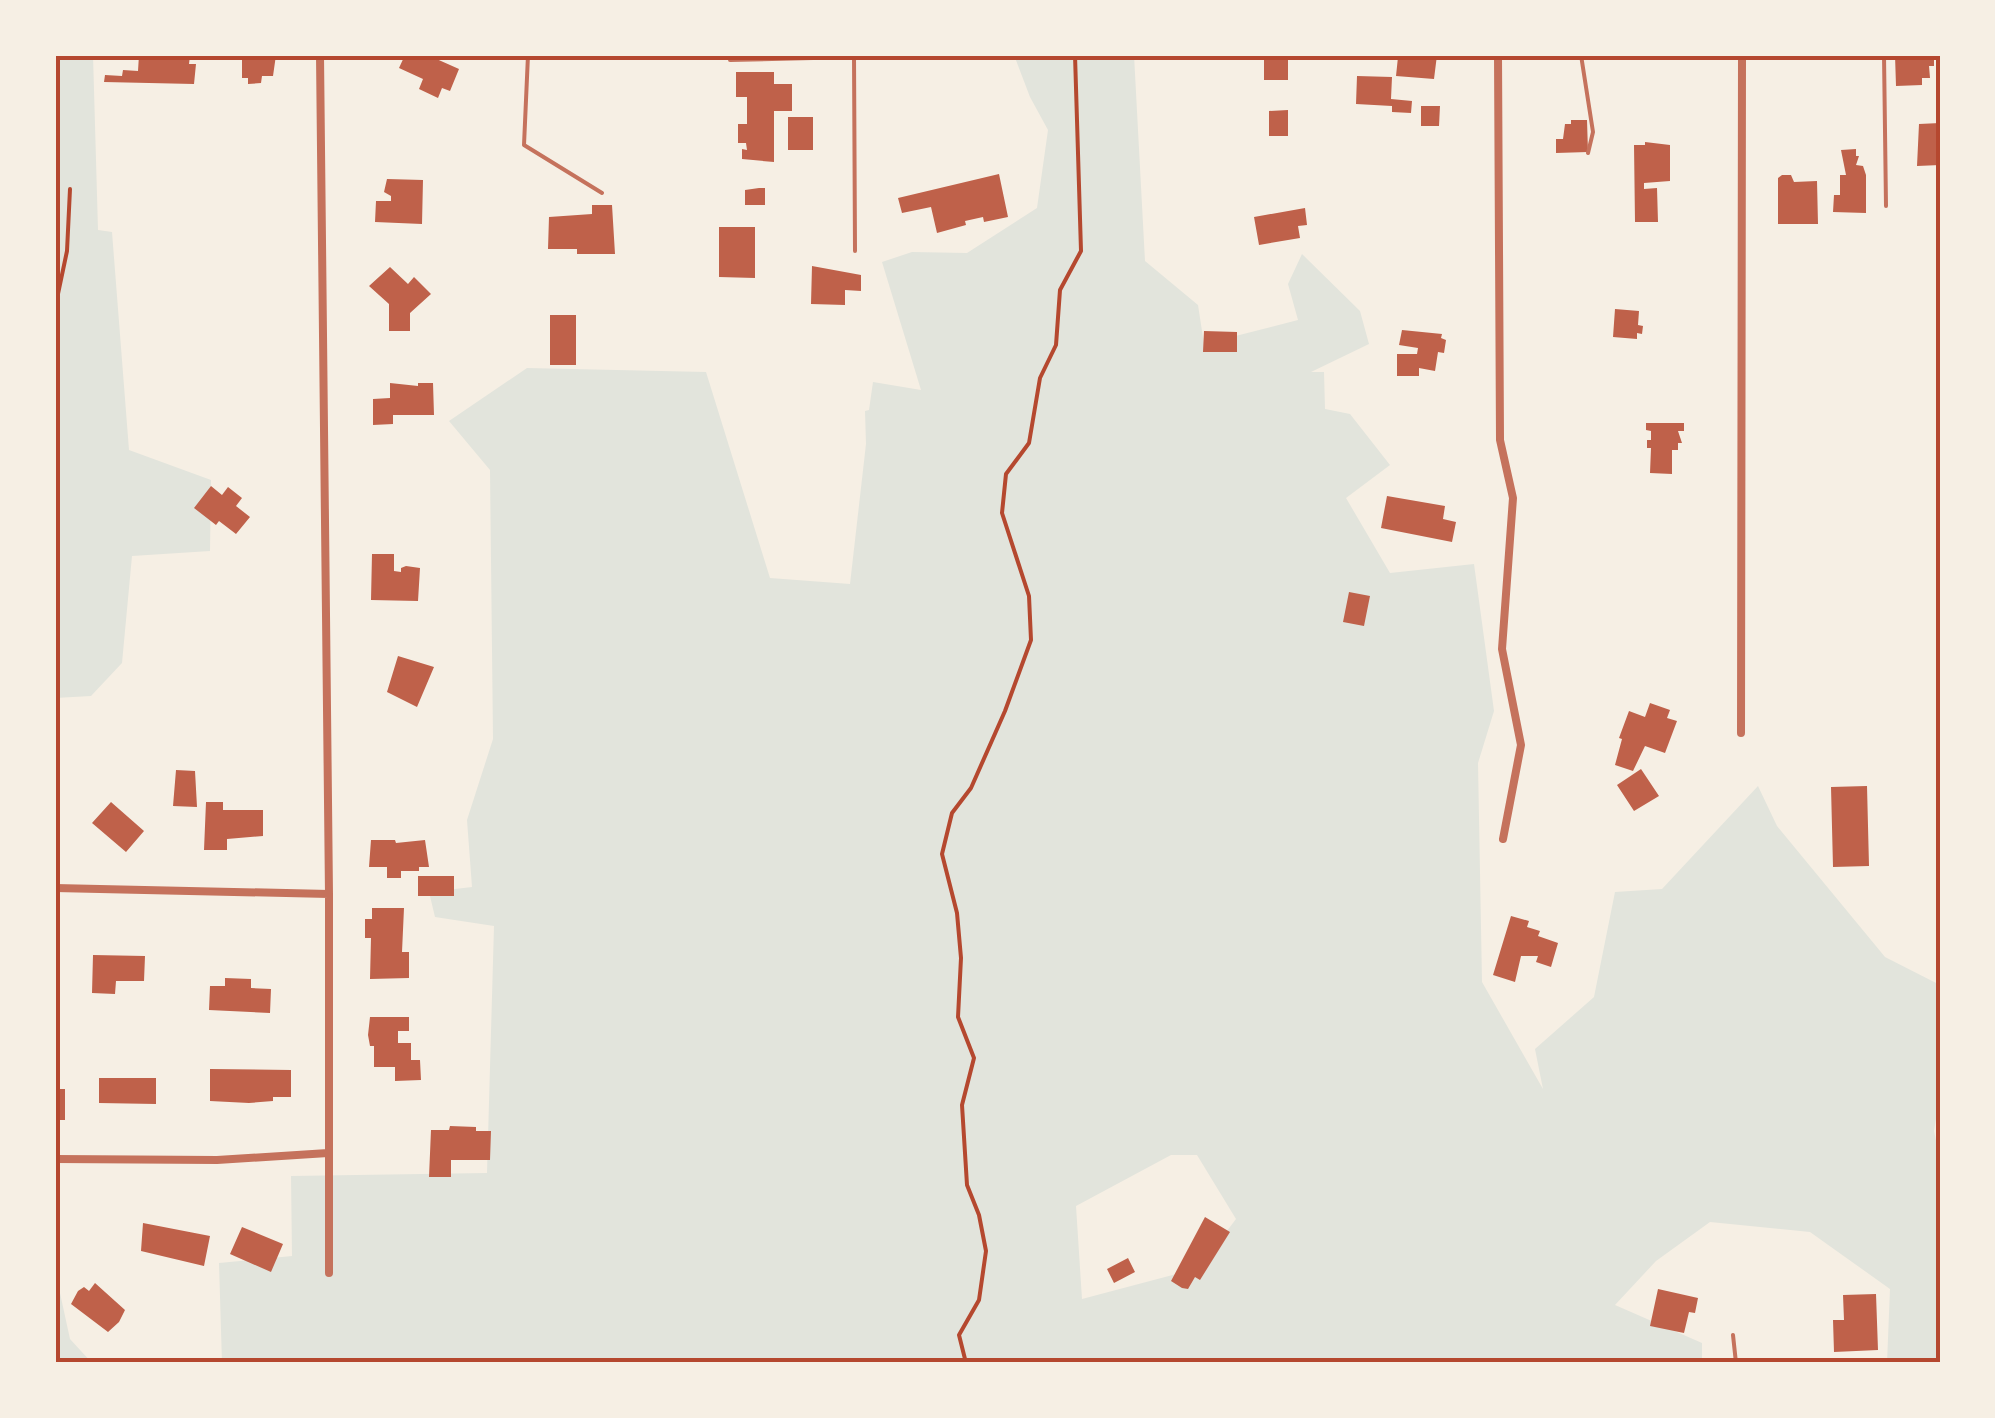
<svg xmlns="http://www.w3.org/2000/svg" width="1995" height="1418" viewBox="0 0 1995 1418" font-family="'DejaVu Sans',sans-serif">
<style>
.green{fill:#e2e4dc;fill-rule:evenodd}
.building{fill:#bf614a}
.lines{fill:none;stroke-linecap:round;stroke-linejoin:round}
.path{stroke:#b5482f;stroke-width:4}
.service{stroke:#c5725c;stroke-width:4}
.minor{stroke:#c5725c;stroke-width:8}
.neatline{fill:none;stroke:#b5482f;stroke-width:4}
</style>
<rect width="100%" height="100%" fill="#f6efe4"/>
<!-- green -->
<path class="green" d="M55,55H93L98,230L112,232L129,450L211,480L210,551L132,556L122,663L91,696L55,698Z
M1014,55H1134L1145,261L1198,305L1204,344L1298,320L1288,284L1302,254L1360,311L1369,344L1311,372H1324L1325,409L1350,414L1390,465L1346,498L1390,573L1474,564L1494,711L1478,763L1482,982L1543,1089L1535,1049L1594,997L1615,892L1662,889L1758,786L1777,826L1885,957L1940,985V1094L1934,1131L1940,1159V1363H1887L1890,1289L1810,1232L1710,1222L1656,1261L1615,1305L1702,1343V1363H222L219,1263L292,1256L291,1176L487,1173L494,926L435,917L429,892L472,887L467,820L493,739L490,470L449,421L527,368L706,372L770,578L850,584L866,444L865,411L869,410L873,382L921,390L882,262L912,252L967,253L1037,208L1048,130L1030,97ZM1171,1155H1197L1236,1219L1199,1268L1082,1299L1076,1206Z
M55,1270L70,1339L92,1363H55Z"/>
<!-- building -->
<path class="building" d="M139,55H190L189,64H196L194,84L104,82L105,75L122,76L123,70L138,71Z
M276,55L273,76H262L261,83L248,84V78H242V57Z
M405,55H433L432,57L459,69L450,91L442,88L438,98L419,89L423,79L399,68Z
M1264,55H1288V80H1264Z
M1404,55H1437L1434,79L1396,76L1398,57Z
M1895,55H1934V66H1929L1930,78H1922V85L1896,86Z
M736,72H774V84H792V111H774V162L742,159V149L747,150L746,143H738V124H747V97H736Z
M1357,76L1392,77L1391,99L1412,101L1411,113L1392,112V106L1356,104Z
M1421,106H1440L1439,126H1421Z
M1288,110V136H1269V111Z
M788,117H813V150H788Z
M1571,120H1587L1588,152L1556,153V139H1563L1565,124H1571Z
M1940,123V165L1917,166L1919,124Z
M1645,142L1670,145V181L1644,183V189L1657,188L1658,222H1635L1634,145H1645Z
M1856,149V156H1859L1856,165L1863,166L1866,175V213L1833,212L1834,195H1840V175H1846L1841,150Z
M999,174L1008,217L984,222L983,217L965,221L966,225L937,233L931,207L902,213L898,198Z
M1782,175H1791L1794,182L1817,181L1818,224H1778V178Z
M387,179L423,180L422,224L375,222L376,201H391V196L384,192Z
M759,188H765V205H745V190Z
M592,205H612L615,254H577V249H548L549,217L592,214Z
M1305,208L1307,225L1298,226L1300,238L1259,245L1254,217Z
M719,227H755V278L719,277Z
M812,266L861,275V291L845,290V305L811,304Z
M390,267L408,284L414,277L431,294L410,313V331H389V304L369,286Z
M1615,309L1639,311L1638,325L1643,326L1642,334L1637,333V339L1613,337Z
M550,315H576V365H550Z
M1402,330L1442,334L1441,338L1446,340L1444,353L1438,352L1435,371L1419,368V376H1397V354H1417L1418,348L1399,345Z
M1204,331L1237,332V352H1203Z
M390,383L418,386V383H433L434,415H393V424L373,425V399L390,398Z
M1646,423H1684V431H1678L1682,443H1678V450H1672V474L1650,473L1651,448H1647V440H1651V431L1646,430Z
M211,486L222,495L228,487L242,498L236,506L250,517L236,534L219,521L216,525L194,508Z
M1387,496L1445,506L1443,519L1456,522L1452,542L1381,528Z
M372,554H394V571L401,572V568L406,566L420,568L418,601L371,600Z
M1349,592L1370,596L1364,626L1343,622Z
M398,656L434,667L417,707L387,692Z
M1650,703L1670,710L1667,718L1677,721L1665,753L1645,746L1633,771L1615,765L1622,739L1619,738L1629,711L1645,717Z
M1641,769L1659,796L1634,811L1617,785Z
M176,770L195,771L197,807L173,806Z
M1867,786L1869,866L1833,867L1831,787Z
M111,802L144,831L126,852L92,823Z
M206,802H223V810H263V836L227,839V850H204Z
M371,840H395L396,843L425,840L429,867H419V871H401V878H387V867H369Z
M418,876H454V896H418Z
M372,908H404L402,952H409V978L370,979L371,938H365V919H372Z
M1511,916L1529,921L1527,927L1540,931L1538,936L1558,943L1551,967L1536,962L1538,956H1521L1515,982L1493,975Z
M93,955L145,956L144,981H116L115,994L92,993Z
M225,978L251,979V988L271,989L270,1013L209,1010L210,986H225Z
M370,1017H409V1031H398V1043H411V1060H420L421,1080L395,1081V1067H374V1046H370L368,1035Z
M210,1069L291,1070V1097H273V1101L249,1103L210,1101Z
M99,1078H156V1104L99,1103Z
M55,1089H65V1120H55Z
M450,1126L476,1127V1131H491L490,1160H451V1177H429L431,1130H449Z
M1205,1217L1230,1232L1200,1280L1195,1277L1188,1289L1182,1288L1171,1281Z
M143,1223L210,1236L204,1266L141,1251Z
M242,1227L283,1244L271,1272L230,1254Z
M1128,1258L1135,1272L1114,1283L1107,1269Z
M95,1283L125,1310L119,1322L108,1332L71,1304L78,1291L84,1287L89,1291Z
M1658,1289L1698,1298L1695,1313L1689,1312L1684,1333L1650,1326Z
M1876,1294L1878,1350L1834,1352L1833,1320H1844L1843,1295Z"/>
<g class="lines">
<!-- path -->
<path class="path" d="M55,308L67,251L70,189
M966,1363L959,1335L979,1300L986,1251L979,1215L967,1185L962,1105L974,1058L958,1017L961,958L957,913L942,854L952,813L971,788L1005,711L1031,640L1029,596L1002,513L1006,474L1029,443L1040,378L1056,345L1060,290L1081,251L1075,55"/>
<!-- service -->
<path class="service" d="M528,55L524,145L602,193
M854,55L855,251
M1581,55L1593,132L1588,153
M1884,55L1886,206
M730,60L854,57
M1733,1335L1736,1363"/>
<!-- minor -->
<path class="minor" d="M320,55L329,894V1273
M1498,55L1500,440L1513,498L1502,649L1521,745L1503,839
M1741,733L1742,55
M55,888L329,894
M55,1159L217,1160L328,1153"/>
</g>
<!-- border -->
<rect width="1995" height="1418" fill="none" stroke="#f6efe4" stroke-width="115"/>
<rect x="58" y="58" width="1880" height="1302" class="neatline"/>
</svg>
